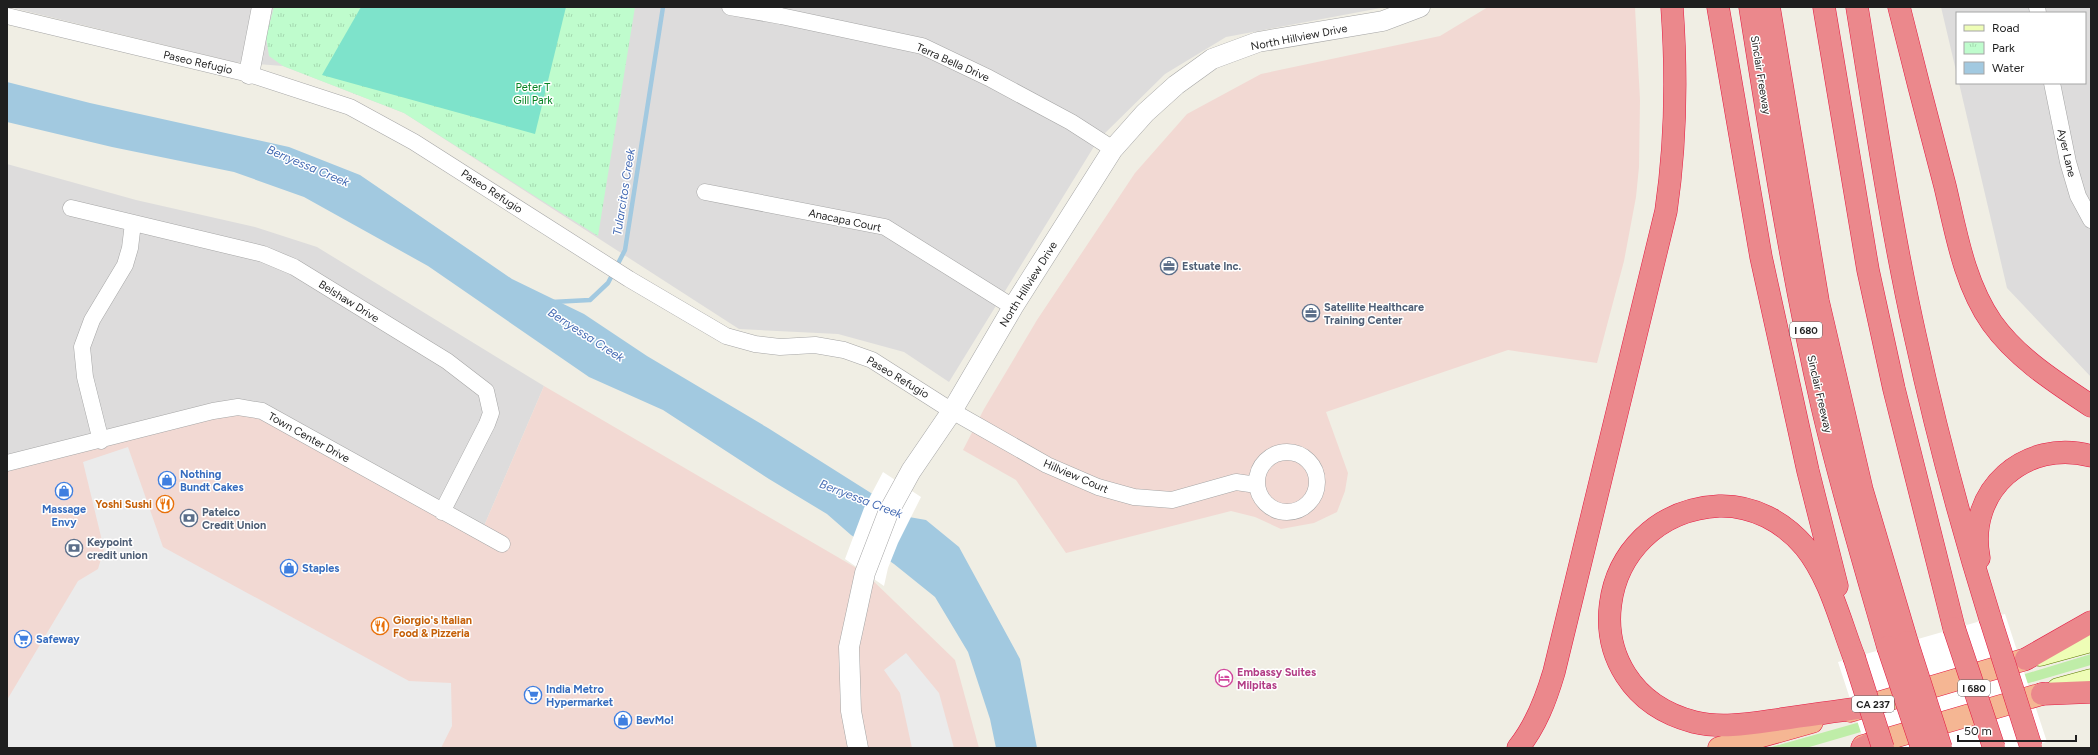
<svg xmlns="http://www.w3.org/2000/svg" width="2098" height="755" viewBox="0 0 2098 755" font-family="Figtree,sans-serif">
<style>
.residential{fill:#dddcdc}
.commercial{fill:#f2d9d3}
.grass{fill:#bfeda8}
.park{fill:url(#park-tufts)}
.pitch{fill:#7ee3cb}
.parking{fill:#ebebeb}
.water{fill:#a2c9e0}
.pier{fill:#fff}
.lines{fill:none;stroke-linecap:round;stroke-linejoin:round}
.stream{stroke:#a2c9e0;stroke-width:4.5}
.minor-casing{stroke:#a6a6a6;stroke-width:17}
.tertiary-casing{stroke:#a6a6a6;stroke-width:21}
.secondary-casing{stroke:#5b7b00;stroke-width:23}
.trunk-casing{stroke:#e41b42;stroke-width:23}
.motorway-casing{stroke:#e41b42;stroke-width:23}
.minor{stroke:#fff;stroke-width:16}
.tertiary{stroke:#fff;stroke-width:20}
.secondary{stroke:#eefdb6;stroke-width:22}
.trunk{stroke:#f5b693;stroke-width:22}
.motorway{stroke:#eb888c;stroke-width:22}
.motorway-bridge-casing{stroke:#e41b42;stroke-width:23;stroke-linecap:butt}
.motorway-bridge{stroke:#eb888c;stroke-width:22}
.labels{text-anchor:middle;stroke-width:3;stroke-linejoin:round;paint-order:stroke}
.shield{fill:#fff;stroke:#626262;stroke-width:1}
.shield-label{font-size:10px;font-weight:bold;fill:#1f1f1f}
.street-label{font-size:11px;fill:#1f1f1f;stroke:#fff}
.park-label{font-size:11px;fill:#068323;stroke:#fff}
.service-label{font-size:11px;font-weight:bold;fill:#4e5e75;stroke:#fff;text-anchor:start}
.shop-label{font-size:11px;font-weight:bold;fill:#366cbe;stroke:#fff;text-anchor:start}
.food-label{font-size:11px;font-weight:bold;fill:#c56008;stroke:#fff;text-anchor:end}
.hotel-label{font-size:11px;font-weight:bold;fill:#b23c85;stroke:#fff;text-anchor:start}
.water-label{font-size:12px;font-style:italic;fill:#466cb4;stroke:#fff}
</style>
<defs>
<pattern id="park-tufts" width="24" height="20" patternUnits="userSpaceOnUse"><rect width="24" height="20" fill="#bffccd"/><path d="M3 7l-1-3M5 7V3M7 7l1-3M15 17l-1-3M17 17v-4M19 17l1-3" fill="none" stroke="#a4d8b0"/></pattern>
</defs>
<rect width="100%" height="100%" fill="#f0eee4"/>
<!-- residential -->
<path class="residential" d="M9,7H1386L1226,37L1165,74L1098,140L949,382L904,352L838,334L739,329L404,113L283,66L234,62Z
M1941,7H2091V377L2007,288L1959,83H2085V13H1957V75Z
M7,164L136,200L255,227L317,247L544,386L481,533L7,463Z"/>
<!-- commercial -->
<path class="commercial" d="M1488,7H1635L1640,100L1639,167L1636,197L1624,261L1597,363L1508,350L1326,412L1348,473L1345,491L1337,512L1314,523L1281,529L1255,517L1231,511L1066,553L1016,480L963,450L984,409L1037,320L1135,173L1187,114L1261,74L1440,36Z
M544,386L865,573L955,660L979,748H7V463L238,407L481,533Z"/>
<!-- grass -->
<path class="grass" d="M2091,654V665L1806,748H1768L1959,694Z"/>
<!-- park -->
<path class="park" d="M274,7H635L598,236L404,113L283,66L269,56L266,37Z"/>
<!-- pitch -->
<path class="pitch" d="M361,7H566L535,134L322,75Z"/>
<!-- parking -->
<path class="parking" d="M128,447L163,547L409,681L451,683L452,726L441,748H7V700L78,581L98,569L104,549L83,462Z
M906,653L939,693L954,748H912L900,693L884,670Z"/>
<!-- water -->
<path class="water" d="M7,82L90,103L289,147L360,175L512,279L584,314L647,356L768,428L909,517L926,520L959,547L1020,659L1037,748H996L990,719L968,652L935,597L894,564L851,535L827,514L769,479L663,410L589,377L428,266L304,197L234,172L112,147L7,122Z"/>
<!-- pier -->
<path class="pier" d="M883,472L921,497L898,543L888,568L884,586L845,559L864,508Z
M2005,614L2047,742L2026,748H1866L1838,662Z"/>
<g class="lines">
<!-- stream -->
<path class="stream" d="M552,302L590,300L608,283L625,250L663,7"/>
<defs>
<path id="minor" d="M730,7L781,16L922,46L989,78L1071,122L1113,149
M2037,7L2038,13
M7,16L249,74L350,107L414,142L629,279L726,336L755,344L780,347L815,345L844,350L872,360L952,411L1047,465L1098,487L1134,497L1172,500L1236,482L1257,485
M2052,83L2068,162L2078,196L2091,220
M705,192L885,227L1013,307
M71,208L263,254L294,267L447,361L486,391L491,413L487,424L442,512
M101,441L85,377L82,347L92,320L125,265L130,248L133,223
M1257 482a30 30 0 1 1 60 0a30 30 0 1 1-60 0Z
M7,463L213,411L238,407L262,411L502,544"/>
<path id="tertiary" d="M249,74L262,7
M858,748L851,711L849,647L865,573L888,513L911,471L952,411L1013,307L1113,149L1145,113L1176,85L1212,59L1258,42L1383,21L1420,7"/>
<path id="secondary" d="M2040,655L2091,641
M2058,689L2091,680"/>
<path id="trunk" d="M1850,711L2023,660
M1863,746L2042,694
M1719,748L1812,722"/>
<path id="motorway" d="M1718,7L1761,257L1808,471L1837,586
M1750,7C1771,140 1792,274 1822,406C1841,487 1865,567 1888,647
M1769,7L1818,301L1862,490L1907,642
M1824,7L1868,270L1894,389L1954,628
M1857,7C1875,117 1891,227 1915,335C1936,431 1961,525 1990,618
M1899,7C1914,67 1929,126 1945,186C1956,232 1964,283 1992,323C2017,358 2055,382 2091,406
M1979,558C1966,490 2026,438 2091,456
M1854,657C1840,621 1830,578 1805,547C1784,522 1753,505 1719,506C1591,513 1566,689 1694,722C1723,729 1753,723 1782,719C1808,715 1833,712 1859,708
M2026,659L2091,622
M2042,694L2091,692
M1518,748C1536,726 1546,699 1554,672L1666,211C1676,143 1677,76 1672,7
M1862,748L1870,744"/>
</defs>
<!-- minor casing -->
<use href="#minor" class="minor-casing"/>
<!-- tertiary casing -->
<use href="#tertiary" class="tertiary-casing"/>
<!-- secondary casing -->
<use href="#secondary" class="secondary-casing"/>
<!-- trunk casing -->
<use href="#trunk" class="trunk-casing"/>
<!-- motorway casing -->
<use href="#motorway" class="motorway-casing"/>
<!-- minor -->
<use href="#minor" class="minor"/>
<!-- tertiary -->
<use href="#tertiary" class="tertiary"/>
<!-- secondary -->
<use href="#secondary" class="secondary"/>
<!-- trunk -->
<use href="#trunk" class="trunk"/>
<!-- motorway -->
<use href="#motorway" class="motorway"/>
<defs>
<path id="motorway-bridge" d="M1990,618L2031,747
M1954,628L1994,748
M1907,642L1941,748
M1888,647L1922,748
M1854,657L1883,748"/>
</defs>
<!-- motorway-bridge casing -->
<use href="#motorway-bridge" class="motorway-bridge-casing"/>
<!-- motorway-bridge -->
<use href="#motorway-bridge" class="motorway-bridge"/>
</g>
<!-- icons -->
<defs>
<symbol id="office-ring" viewBox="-11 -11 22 22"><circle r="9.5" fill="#fff" stroke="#5c6f8a" stroke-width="1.5"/><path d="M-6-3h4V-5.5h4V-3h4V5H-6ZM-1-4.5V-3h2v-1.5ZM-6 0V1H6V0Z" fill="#5c6f8a"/></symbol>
<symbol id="shop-ring" viewBox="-11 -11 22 22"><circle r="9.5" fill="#fff" stroke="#3f7fe0" stroke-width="1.5"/><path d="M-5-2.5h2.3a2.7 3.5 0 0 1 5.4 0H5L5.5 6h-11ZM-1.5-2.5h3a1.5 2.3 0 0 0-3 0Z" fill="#3f7fe0"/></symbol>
<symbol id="restaurant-ring" viewBox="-11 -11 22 22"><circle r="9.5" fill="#fff" stroke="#e8710a" stroke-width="1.5"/><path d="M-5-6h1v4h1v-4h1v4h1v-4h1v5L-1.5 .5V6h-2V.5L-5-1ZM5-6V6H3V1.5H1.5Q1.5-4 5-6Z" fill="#e8710a"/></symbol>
<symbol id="bank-ring" viewBox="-11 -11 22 22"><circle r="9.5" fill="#fff" stroke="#5c6f8a" stroke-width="1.5"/><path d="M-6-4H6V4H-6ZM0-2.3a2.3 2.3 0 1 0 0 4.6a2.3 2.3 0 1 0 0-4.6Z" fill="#5c6f8a"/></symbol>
<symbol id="supermarket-ring" viewBox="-11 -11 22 22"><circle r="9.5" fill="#fff" stroke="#3f7fe0" stroke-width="1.5"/><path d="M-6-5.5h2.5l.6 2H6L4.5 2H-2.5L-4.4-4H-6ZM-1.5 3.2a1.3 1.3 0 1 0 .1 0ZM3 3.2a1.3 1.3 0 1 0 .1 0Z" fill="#3f7fe0"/></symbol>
<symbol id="hotel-ring" viewBox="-11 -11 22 22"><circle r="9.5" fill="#fff" stroke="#d1479c" stroke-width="1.5"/><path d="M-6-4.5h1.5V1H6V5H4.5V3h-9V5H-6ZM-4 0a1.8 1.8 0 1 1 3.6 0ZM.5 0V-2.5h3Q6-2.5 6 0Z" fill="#d1479c"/></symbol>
</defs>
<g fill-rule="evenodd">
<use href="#office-ring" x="1159" y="256" width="20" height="20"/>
<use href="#office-ring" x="1301" y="303" width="20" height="20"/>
<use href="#shop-ring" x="157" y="470" width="20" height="20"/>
<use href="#shop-ring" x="54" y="481" width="20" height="20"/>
<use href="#restaurant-ring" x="155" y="494" width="20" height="20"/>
<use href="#bank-ring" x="179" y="508" width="20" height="20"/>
<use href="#bank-ring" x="64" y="538" width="20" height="20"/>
<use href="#shop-ring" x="279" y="558" width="20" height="20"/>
<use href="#restaurant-ring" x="370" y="616" width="20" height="20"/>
<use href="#supermarket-ring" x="13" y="629" width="20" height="20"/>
<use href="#hotel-ring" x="1214" y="668" width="20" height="20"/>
<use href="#supermarket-ring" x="523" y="685" width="20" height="20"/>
<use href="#shop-ring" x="613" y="710" width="20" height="20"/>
</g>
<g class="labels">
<!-- shield labels -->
<g class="shield">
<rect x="1790" y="322" width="32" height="16" rx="3"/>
<rect x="1958" y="680" width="32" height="16" rx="3"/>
<rect x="1852" y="696" width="42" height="16" rx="3"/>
</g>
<g class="shield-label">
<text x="1806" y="334">I 680</text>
<text x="1974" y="692">I 680</text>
<text x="1873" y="708">CA 237</text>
</g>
<!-- street labels -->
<g class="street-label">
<text transform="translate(1299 37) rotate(-11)" y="4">North Hillview Drive</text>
<text transform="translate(198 62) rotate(13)" y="4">Paseo Refugio</text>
<text transform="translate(953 62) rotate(24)" y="4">Terra Bella Drive</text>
<text transform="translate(1761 75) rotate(81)" y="4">Sinclair Freeway</text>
<text transform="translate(2067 153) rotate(77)" y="4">Ayer Lane</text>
<text transform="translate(492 191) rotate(33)" y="4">Paseo Refugio</text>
<text transform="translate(845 220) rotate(12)" y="4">Anacapa Court</text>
<text transform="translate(1028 284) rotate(-58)" y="4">North Hillview Drive</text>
<text transform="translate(349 301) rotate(32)" y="4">Belshaw Drive</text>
<text transform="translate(898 377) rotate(31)" y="4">Paseo Refugio</text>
<text transform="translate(1820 394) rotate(77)" y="4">Sinclair Freeway</text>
<text transform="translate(309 437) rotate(29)" y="4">Town Center Drive</text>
<text transform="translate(1076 476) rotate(23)" y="4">Hillview Court</text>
</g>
<!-- park labels -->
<g class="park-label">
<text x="533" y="91">Peter T<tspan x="533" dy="13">Gill Park</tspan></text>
</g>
<!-- service labels -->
<g class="service-label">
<text x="1182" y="270">Estuate Inc.</text>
<text x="1324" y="311">Satellite Healthcare<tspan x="1324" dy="13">Training Center</tspan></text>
<text x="202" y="516">Patelco<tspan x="202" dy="13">Credit Union</tspan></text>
<text x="87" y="546">Keypoint<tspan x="87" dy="13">credit union</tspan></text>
</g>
<!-- shop labels -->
<g class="shop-label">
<text x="180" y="478">Nothing<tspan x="180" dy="13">Bundt Cakes</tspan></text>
<text x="64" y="513" text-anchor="middle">Massage<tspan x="64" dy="13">Envy</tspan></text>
<text x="302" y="572">Staples</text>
<text x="36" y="643">Safeway</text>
<text x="546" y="693">India Metro<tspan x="546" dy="13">Hypermarket</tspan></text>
<text x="636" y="724">BevMo!</text>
</g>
<!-- food labels -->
<g class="food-label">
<text x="152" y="508">Yoshi Sushi</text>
<text x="393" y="624" text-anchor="start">Giorgio's Italian<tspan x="393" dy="13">Food &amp; Pizzeria</tspan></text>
</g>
<!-- hotel labels -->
<g class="hotel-label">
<text x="1237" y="676">Embassy Suites<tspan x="1237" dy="13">Milpitas</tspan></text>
</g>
<!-- water labels -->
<g class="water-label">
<text transform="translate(308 166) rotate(23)" y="4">Berryessa Creek</text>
<text transform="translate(624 192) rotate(-81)" y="4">Tularcitos Creek</text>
<text transform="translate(586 335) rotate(33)" y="4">Berryessa Creek</text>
<text transform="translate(861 499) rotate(21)" y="4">Berryessa Creek</text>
</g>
</g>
<!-- border -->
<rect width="2098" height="755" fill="none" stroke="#1f1f1f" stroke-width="16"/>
<!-- legend -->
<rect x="1956" y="12" width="130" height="72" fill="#ffffff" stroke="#a5a5a5"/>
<rect x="1964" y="25" width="20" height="6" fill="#eefdb6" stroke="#a5a5a5"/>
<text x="1992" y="32" font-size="12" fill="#1f1f1f">Road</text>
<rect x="1964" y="42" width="20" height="12" fill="url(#park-tufts)" stroke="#a5a5a5"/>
<text x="1992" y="52" font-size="12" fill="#1f1f1f">Park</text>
<rect x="1964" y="62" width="20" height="12" fill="#a2c9e0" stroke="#a5a5a5"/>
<text x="1992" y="72" font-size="12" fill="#1f1f1f">Water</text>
<!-- scale -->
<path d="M1958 735v6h118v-6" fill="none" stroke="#1f1f1f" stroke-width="2"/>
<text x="1964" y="735" font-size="12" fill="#1f1f1f" stroke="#ffffff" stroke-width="3" paint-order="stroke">50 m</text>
</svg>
